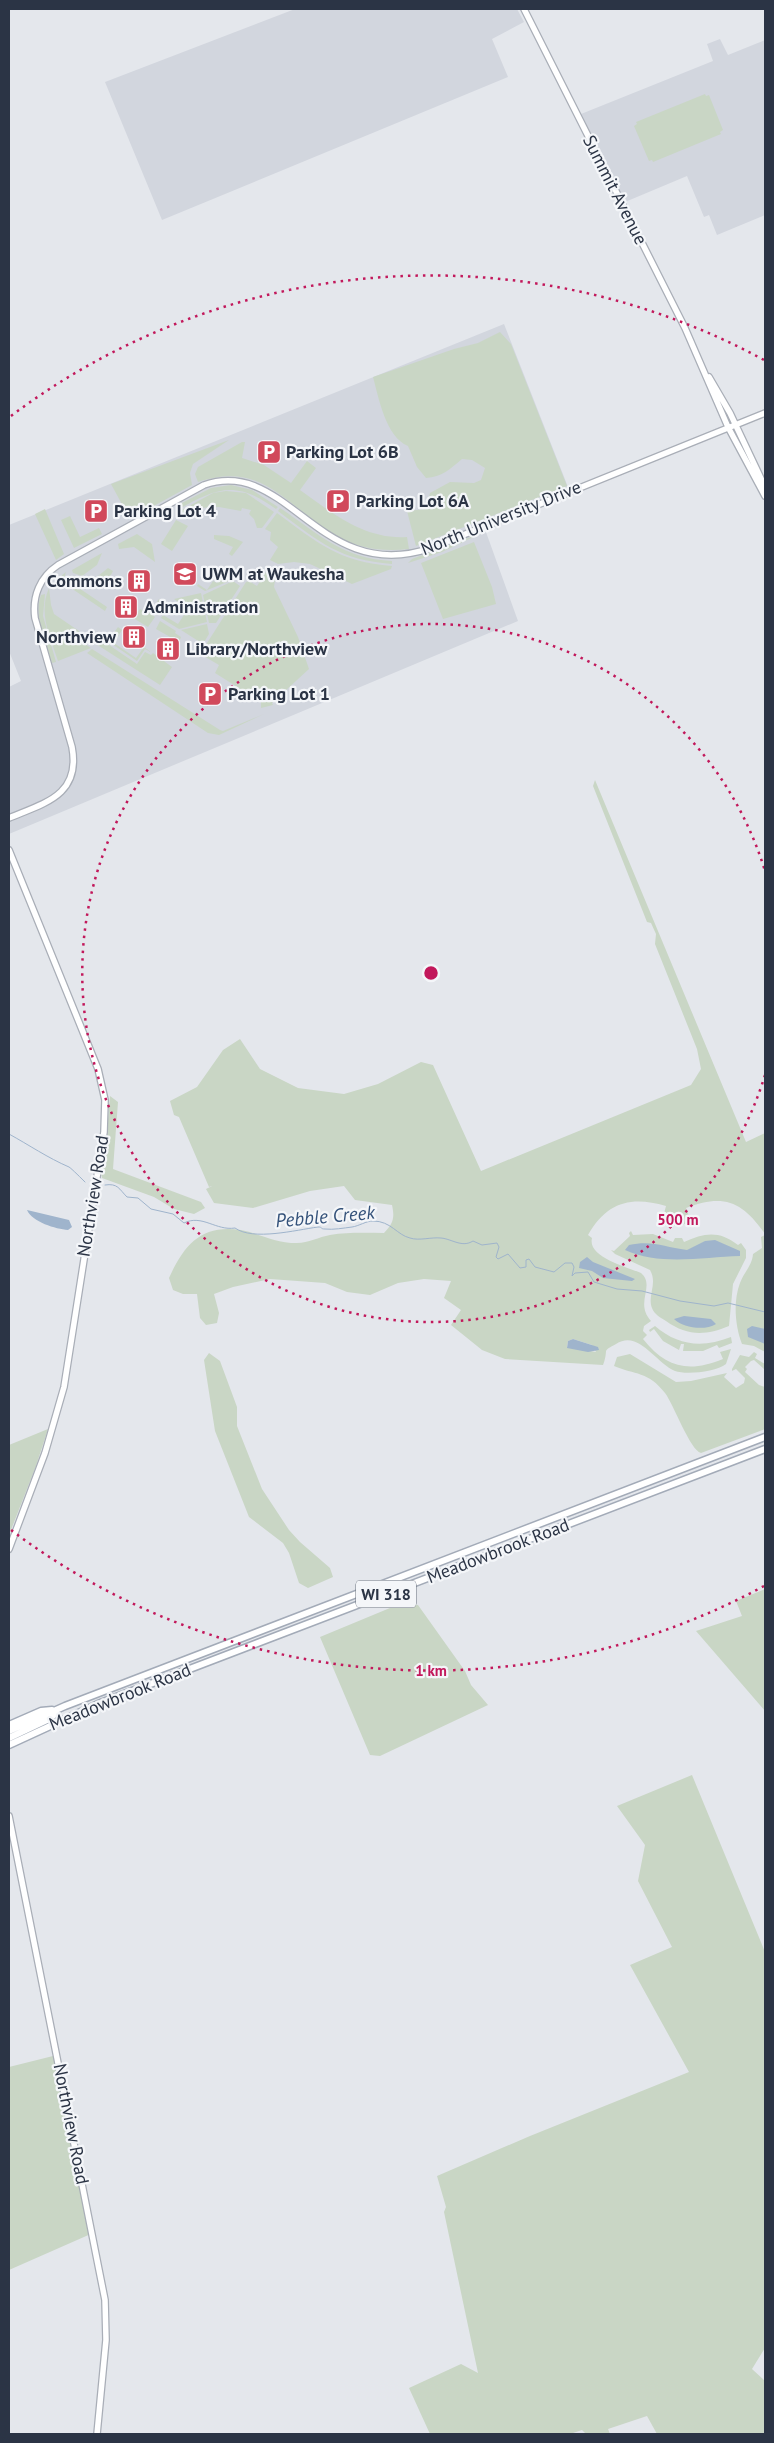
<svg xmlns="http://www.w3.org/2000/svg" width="774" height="2443" viewBox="0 0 774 2443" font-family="'PT Sans',sans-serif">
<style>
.built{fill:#d2d6de}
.green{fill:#c9d6c5;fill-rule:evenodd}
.water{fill:#9fb4cc}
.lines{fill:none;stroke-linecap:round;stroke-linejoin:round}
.stream{stroke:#9fb4cc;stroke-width:1}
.secondary-casing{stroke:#a9aeb7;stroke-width:8}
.primary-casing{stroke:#a3abb8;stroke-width:9}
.secondary{stroke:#fff;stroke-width:5.5}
.primary{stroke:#fff;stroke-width:6}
.ring{fill:none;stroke:#c2185b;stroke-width:2.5;stroke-dasharray:2.5 5}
.labels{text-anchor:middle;stroke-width:4.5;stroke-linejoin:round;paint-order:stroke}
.shield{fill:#f4f6f9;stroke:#676e7b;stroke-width:1}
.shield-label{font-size:16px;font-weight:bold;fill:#2b3445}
.street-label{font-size:18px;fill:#2b3445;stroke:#f4f6f9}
.poi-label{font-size:18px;font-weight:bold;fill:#2b3445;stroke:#f4f6f9;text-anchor:start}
.water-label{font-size:19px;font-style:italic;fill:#34527a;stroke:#f4f6f9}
.centre{fill:#c2185b;stroke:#f4f6f9;stroke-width:2.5}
.ring-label{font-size:15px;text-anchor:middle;font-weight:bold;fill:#c2185b;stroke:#f4f6f9;stroke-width:4.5;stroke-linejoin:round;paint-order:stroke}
</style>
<rect width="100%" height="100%" fill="#e4e7ec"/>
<!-- built -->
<path class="built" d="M295,9H517L524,22L492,39L508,77L162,220L105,82Z
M720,39L728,55L765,40V215L717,235L709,215L704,217L687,176L625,202L581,114L713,61L707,44Z
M504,324L568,487L482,521L518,621L9,834V687L21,681L9,651V525Z"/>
<!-- green -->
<path class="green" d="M705,94L706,96L709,95L723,130L720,132L721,134L653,162L652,160L649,161L634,126L637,124L636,122Z
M500,332L511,344L567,486L416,546L407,511L426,509L430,493L450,482L474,483L481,480L485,468L472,460L462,459C450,469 442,477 426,478L417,467L408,446C386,437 379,399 373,377L454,349L478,343Z
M229,440L193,464L190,473L192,485L130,519L111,484Z
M242,442H245L242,458L264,465L291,483L307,461L316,468L300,490C332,513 365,540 407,537L409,549C384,552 358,549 335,535C285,506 264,460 198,482L195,474L198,467Z
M231,485L252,490L278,507L276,509C236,480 218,487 177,510L176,506L211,488Z
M226,491L246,493L274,512L262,528H257L254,519L249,514L251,510L242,508L241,511L219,507L198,508L197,512L189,516L178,512L213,493Z
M280,508C319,534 343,559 392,561V564C340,560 319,542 278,511Z
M45,509L64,554L56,560L35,514Z
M277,513C318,543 339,562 392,566L391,569L352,584L310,564L294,562L278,564L270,560L278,547L270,540L271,532L265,529Z
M70,516L80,537L99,528L102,534L74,548L61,520Z
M176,520L188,526L172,551L161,544Z
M484,532L442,552L408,563L412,559Z
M137,534L152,544L155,562L134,547L119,549L118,544Z
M214,535L229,536L243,542L232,556L229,554L233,547L214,539Z
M474,542L492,587L496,604L443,619L421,563Z
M102,553L97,565L82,576L73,573L72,570Z
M227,567L234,571L227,582L205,591L197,586L198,584L207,590L213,581L217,583Z
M108,568L113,571L104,588L93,580Z
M268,569L276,572L274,587L298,637L309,669L272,703L273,705L261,708V702L215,673L219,665L200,654L246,582L249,581L257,586Z
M66,572L64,578L107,607L105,611L59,580L55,581Z
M233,581L240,586L216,623H209L203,595Z
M49,588L51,605L54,614L79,631L82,642L91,648L58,661C50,637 38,613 49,588Z
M201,593L207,622L179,629L161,618L163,615L178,624L188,609L174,599Z
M45,594L43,616L56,662L52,663C46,642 33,616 41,595Z
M159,599L161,600L159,604L163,607L161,611L157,609L153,615L155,617L148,627L133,618L140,609L149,614Z
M160,621L176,631L175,633L181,637L179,642L156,629Z
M207,624L209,634L203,644L181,630Z
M118,627L122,630L114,643L136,658L144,647L151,652L145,649L137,661L112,644L110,638Z
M103,632L107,635L109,645L137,664L145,652L151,655L153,653L172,667L160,685L96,644Z
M92,649L220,730L223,731L264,714L219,735L208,733L87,653Z
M595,780L746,1142L765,1133V1234C743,1202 724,1193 686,1208L691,1221L678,1227L662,1221L666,1206C631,1196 607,1202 588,1235L592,1238C587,1257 627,1267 641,1273C656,1286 634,1302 651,1321L644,1326L643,1331L647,1335L643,1339C666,1368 689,1373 723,1359L720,1352L731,1349L726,1364C716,1372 686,1375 675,1371C655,1362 638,1329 616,1344C613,1346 607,1348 606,1351C606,1354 605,1360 603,1365L505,1359L482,1350L451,1325L461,1310L444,1298L451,1281L424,1279L398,1283L370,1295L347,1292L325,1283L270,1279L233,1287L214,1294L219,1313L217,1323L206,1325L200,1318L197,1294H183L173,1290L169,1278C184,1245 201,1224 241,1230C261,1234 275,1243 297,1243C308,1243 319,1237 330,1235C348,1232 366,1233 384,1233C393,1224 395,1218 392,1205L355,1200L344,1186L310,1191L253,1208L214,1203L206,1189L212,1186L209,1187L179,1117L174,1115L170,1101L197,1087L223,1050L240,1039L260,1069L298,1088L344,1094L378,1084L421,1062L433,1065L481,1171L691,1085L701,1069L697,1049L655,944L656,934L651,923L647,922L593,786ZM573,1339L592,1345L596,1352L567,1347L568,1341Z
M110,1096L118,1102L113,1169L201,1202L205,1208L194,1214L174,1209L154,1197L102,1178L101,1171L106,1143Z
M631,1231L633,1235L653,1234L673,1242L675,1238H682L684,1242C704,1233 719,1230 738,1245L741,1243L746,1250V1258L733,1284L729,1326C705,1336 687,1336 666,1321C661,1318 654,1314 652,1308C647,1295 658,1284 650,1270L615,1254L611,1250L614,1251L630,1236L629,1233Z
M765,1235V1352L754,1346L742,1344C735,1326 733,1301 740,1283C744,1272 752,1266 753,1254L762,1248L761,1237Z
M655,1326C678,1346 703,1348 731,1337L732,1343L719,1348L717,1345L703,1351H683L684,1344H681L679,1350L663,1341L654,1329L650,1332L649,1330Z
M754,1352L757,1354L755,1358L765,1364V1370L754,1360L751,1361L745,1367L747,1369L745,1372L759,1385L765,1387V1429L701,1453C690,1450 674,1405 665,1393C648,1371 635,1375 614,1366L617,1357L630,1354L676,1382L691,1381L727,1373L724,1377L736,1388L744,1383L745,1378L736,1369L732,1371V1369L740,1355L749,1357Z
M209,1353L220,1361L237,1407V1426L262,1489L289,1530L300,1542L330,1568L333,1577L308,1588L299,1583L289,1553L283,1543L249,1517L215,1431L204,1360Z
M48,1429L36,1466L9,1535V1445Z
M765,1589V1711L696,1631L742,1616L736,1601Z
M402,1603L418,1605L465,1671L471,1685L488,1705L380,1756L370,1755L320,1637Z
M692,1775L765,1952V2348L752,2369L765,2381V2434H657L647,2416L608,2429L610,2434H586L582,2430L570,2434H430L409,2388L461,2364L478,2373L444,2212L446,2207L437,2176L530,2136L689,2072L630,1965L672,1947L638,1881L645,1845L617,1806Z
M57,2055L93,2233L9,2270V2067Z"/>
<!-- water -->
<path class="water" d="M27,1210L69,1220L72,1227L68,1230C56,1229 32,1222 27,1210Z
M715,1240L740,1251V1256C703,1257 660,1266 625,1250L629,1245C652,1240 664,1247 687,1250L705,1241Z
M587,1257L593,1262L635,1279L632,1281L603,1278L592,1271L579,1268L580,1262Z
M684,1316L711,1319L716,1324C705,1331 683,1328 674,1319Z
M752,1326L765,1329V1344L748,1337L747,1329Z
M573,1339L598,1347L599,1350L588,1352L567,1348L568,1341Z"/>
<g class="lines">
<!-- stream -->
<path class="stream" d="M9,1134C29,1145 48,1158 69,1167C71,1168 83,1180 85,1182
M105,1185C118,1183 119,1189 127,1197L138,1198L151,1209L173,1214L184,1223C202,1214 216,1231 235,1228C253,1241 296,1230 318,1227C323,1227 320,1229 325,1229C333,1230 344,1228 352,1227C359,1226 366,1221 373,1221C391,1221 397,1235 410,1238C419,1241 431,1237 441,1238C452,1239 462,1248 473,1241L482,1245L497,1243L499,1247L496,1257L498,1259L508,1254L520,1268L526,1267V1260L529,1259L535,1267L554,1272L565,1263H572L574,1267L572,1276L575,1273L588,1272L594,1282L617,1289L642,1291L680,1301L714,1306L728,1303L765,1312"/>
<defs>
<path id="secondary" d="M524,9L685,328L728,427L765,496
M709,377L730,413L765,487
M9,818C45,803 81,795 72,747L35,618C32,596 40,577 58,565L204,485C288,456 319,586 431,548L765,413
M9,850L98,1069L105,1100L104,1132L64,1387L45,1453L9,1549
M9,1816L105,2300L106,2340L97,2434"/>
<path id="primary" d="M9,1725L41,1711L52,1710
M9,1731L65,1706L765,1437
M9,1738L49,1719L56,1713
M9,1745L98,1704L765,1449"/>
</defs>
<!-- secondary casing -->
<use href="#secondary" class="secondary-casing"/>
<!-- primary casing -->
<use href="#primary" class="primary-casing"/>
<!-- secondary -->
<use href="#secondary" class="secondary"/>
<!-- primary -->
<use href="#primary" class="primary"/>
</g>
<!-- distance rings -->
<g class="ring">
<path d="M765 1075A349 349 0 1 1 765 871"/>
<path d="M764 1586A698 698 0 0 1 11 1530M11 416A698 698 0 0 1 764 360"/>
</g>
<!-- icons -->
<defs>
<symbol id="parking-square" viewBox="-11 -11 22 22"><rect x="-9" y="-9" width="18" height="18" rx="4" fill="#d1495b" stroke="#f4f6f9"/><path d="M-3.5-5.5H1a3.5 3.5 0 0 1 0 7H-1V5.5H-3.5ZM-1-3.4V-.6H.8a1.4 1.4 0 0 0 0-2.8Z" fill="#fff"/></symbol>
<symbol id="school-square" viewBox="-11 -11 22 22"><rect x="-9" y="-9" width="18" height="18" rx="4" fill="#d1495b" stroke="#f4f6f9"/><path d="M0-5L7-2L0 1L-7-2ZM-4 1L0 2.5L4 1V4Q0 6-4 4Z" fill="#fff"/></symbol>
<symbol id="building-square" viewBox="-11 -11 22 22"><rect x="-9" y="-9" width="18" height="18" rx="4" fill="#d1495b" stroke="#f4f6f9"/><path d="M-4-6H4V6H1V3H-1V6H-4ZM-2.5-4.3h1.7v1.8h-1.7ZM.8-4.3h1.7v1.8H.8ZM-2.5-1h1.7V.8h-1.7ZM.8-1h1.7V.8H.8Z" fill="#fff"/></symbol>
</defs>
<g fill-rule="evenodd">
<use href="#parking-square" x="255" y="438" width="28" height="28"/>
<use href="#parking-square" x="324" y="487" width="28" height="28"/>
<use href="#parking-square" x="82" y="497" width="28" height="28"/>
<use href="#school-square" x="171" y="560" width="28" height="28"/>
<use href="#building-square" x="125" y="567" width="28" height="28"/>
<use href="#building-square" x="112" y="593" width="28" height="28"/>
<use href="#building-square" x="120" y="623" width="28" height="28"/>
<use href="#building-square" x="154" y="635" width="28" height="28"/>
<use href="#parking-square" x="196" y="680" width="28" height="28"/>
</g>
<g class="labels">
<!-- shield labels -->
<rect class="shield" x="356" y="1580.5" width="60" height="27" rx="4"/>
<g class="shield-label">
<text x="386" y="1600">WI 318</text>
</g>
<!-- street labels -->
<g class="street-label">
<text transform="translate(615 190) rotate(63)" y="6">Summit Avenue</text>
<text transform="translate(501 518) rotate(-22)" y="6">North University Drive</text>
<text transform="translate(93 1196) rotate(-81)" y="6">Northview Road</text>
<text transform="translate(498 1551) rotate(-21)" y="6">Meadowbrook Road</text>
<text transform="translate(120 1697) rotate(-22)" y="6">Meadowbrook Road</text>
<text transform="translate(71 2124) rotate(79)" y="6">Northview Road</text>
</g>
<!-- poi labels -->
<g class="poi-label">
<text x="286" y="458">Parking Lot 6B</text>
<text x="356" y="507">Parking Lot 6A</text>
<text x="114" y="517">Parking Lot 4</text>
<text x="202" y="580">UWM at Waukesha</text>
<text x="122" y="587" text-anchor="end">Commons</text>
<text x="144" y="613">Administration</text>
<text x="116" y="643" text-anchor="end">Northview</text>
<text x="186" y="655">Library/Northview</text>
<text x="228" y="700">Parking Lot 1</text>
</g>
<!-- water labels -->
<g class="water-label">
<text transform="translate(325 1216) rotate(-5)" y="7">Pebble Creek</text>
</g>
</g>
<circle cx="431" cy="973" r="8" class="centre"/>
<g class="ring-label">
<text x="678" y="1225">500 m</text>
<text x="431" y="1676">1 km</text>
</g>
<!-- border -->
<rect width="774" height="2443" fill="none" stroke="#2b3445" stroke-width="20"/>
</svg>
